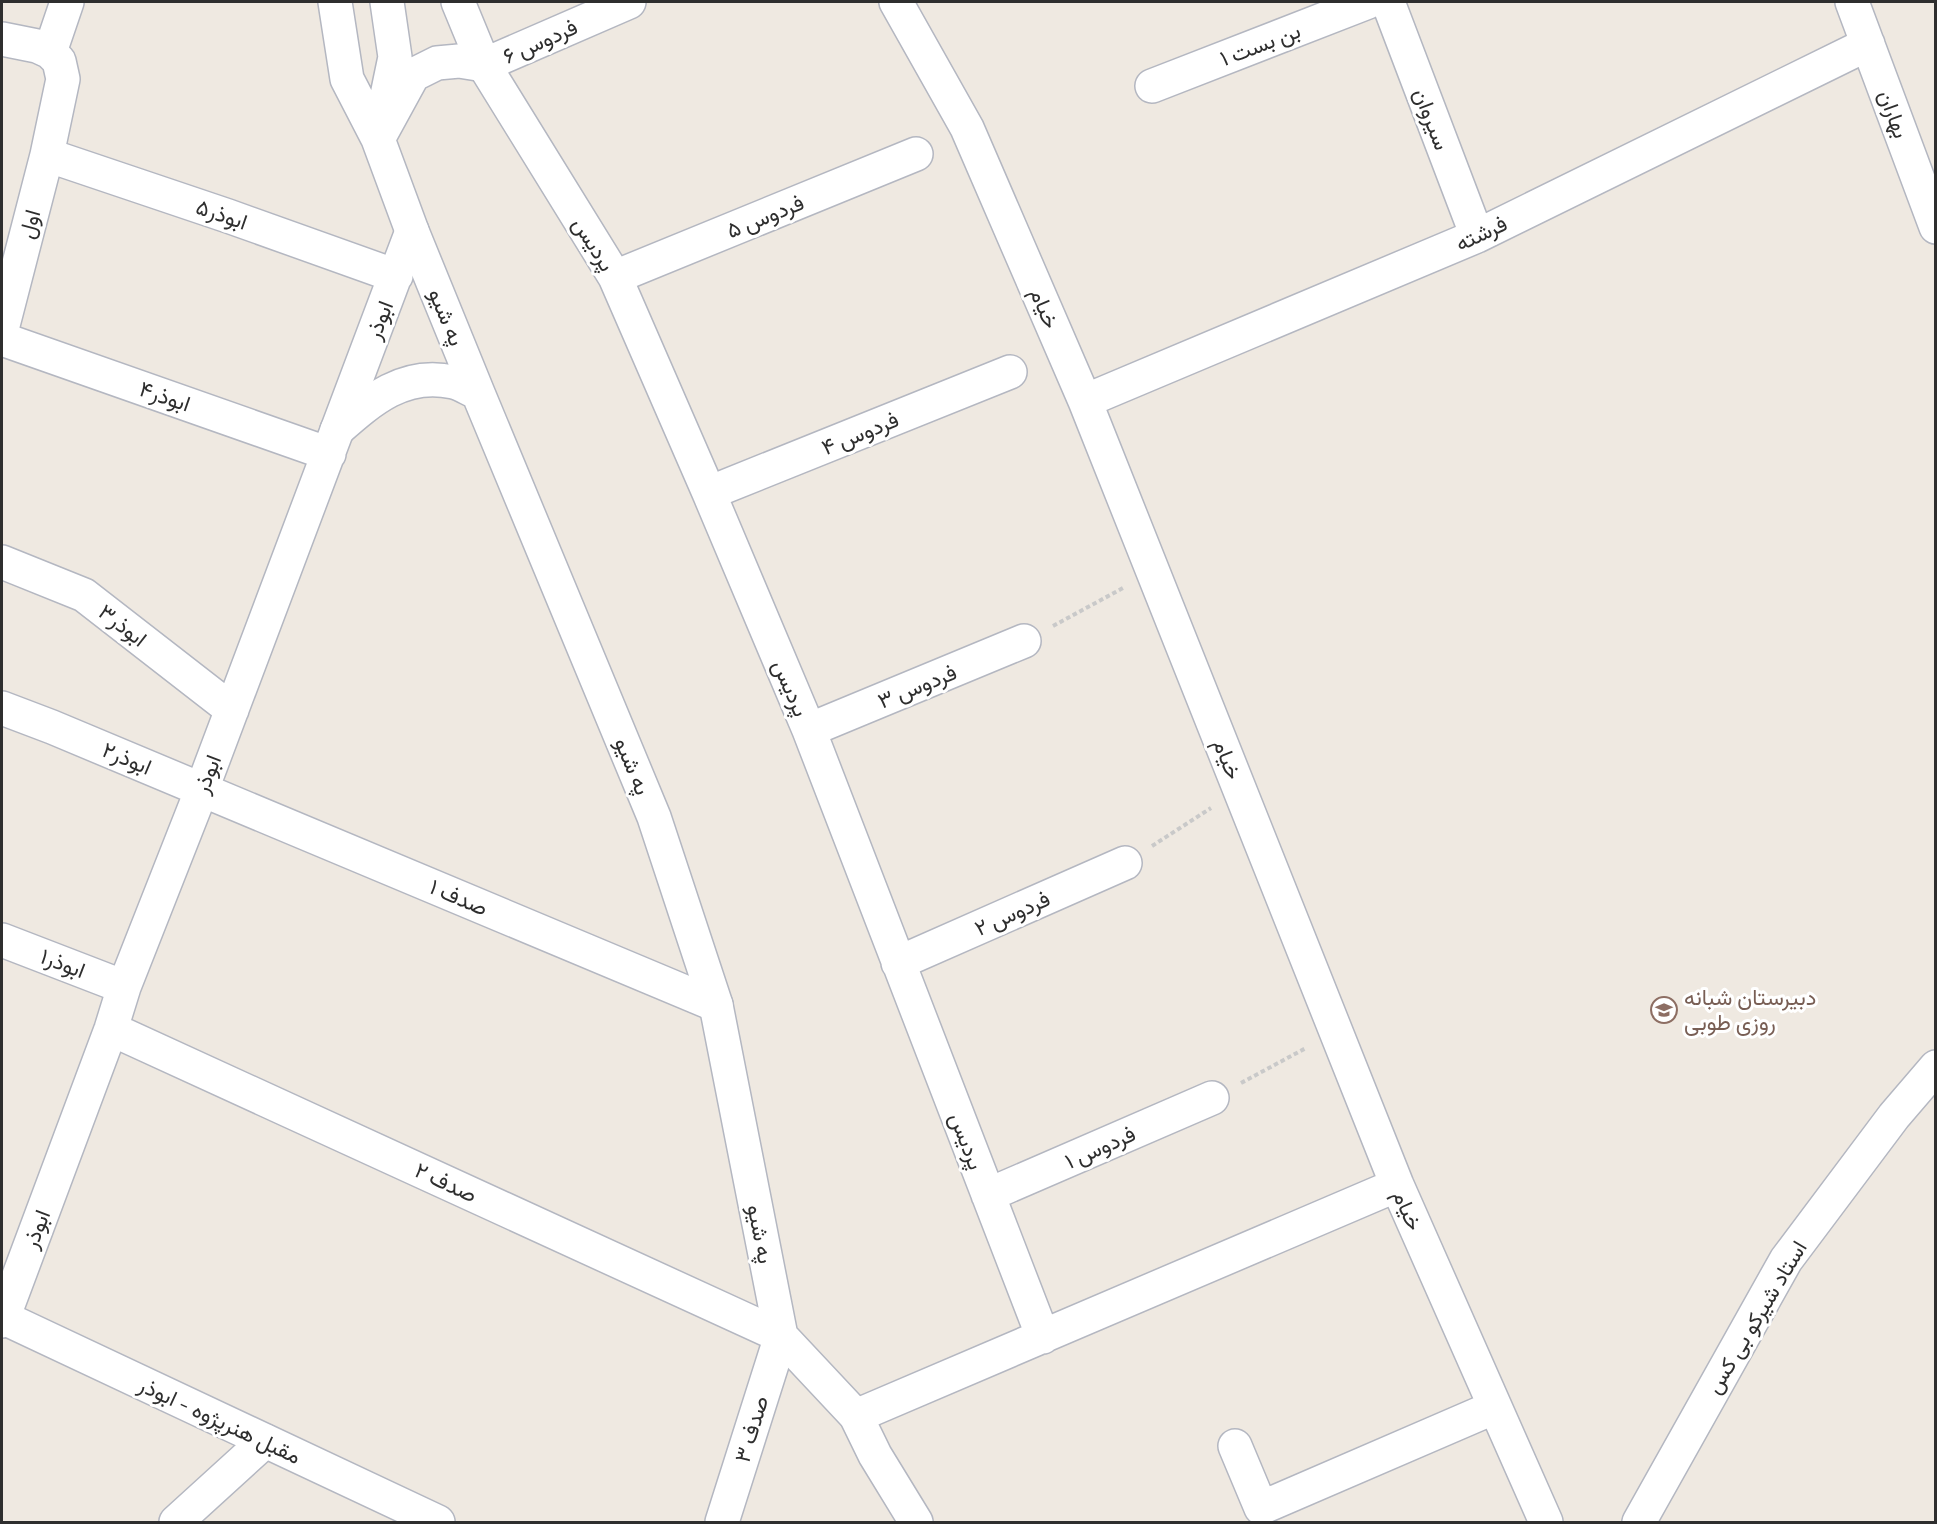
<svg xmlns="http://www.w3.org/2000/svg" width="1937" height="1524" viewBox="0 0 1937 1524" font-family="'Exo 2',Vazirmatn,sans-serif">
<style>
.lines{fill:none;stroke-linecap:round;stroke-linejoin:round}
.minor-casing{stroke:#b4b7c1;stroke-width:36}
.tertiary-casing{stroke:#b4b7c1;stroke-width:36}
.path{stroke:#c9c9c9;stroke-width:4;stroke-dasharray:4.5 3;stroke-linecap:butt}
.minor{stroke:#fff;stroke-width:33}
.tertiary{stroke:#fff;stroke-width:33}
.labels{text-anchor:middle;stroke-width:6;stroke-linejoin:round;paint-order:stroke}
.street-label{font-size:22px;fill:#2e2e2e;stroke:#fff}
.education-label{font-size:22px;fill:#785e54;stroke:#fff;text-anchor:start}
</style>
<rect width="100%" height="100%" fill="#efe9e1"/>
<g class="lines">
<defs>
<path id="minor" d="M458,2L484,65L615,277L709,493L809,730L1043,1337
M896,2L967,128L1085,401L1397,1185L1546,1522
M1388,2L1477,236
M1852,2L1936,227
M2,39L37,46L50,52L59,61L63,79L47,155L2,329
M50,52L67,2
M484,65L629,2
M1152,86L1368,2
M47,155L228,216L396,276
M615,277L916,154
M2,339L329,454
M1085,401L1477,236L1868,44
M709,493L1010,372
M2,562L84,595L232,710
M2,708L52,727L716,1005
M809,730L1024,641
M2,940L124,987
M898,963L1125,863
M111,1029L781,1336L722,1522
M988,1195L1212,1098
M2,1321L111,1029L124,987L202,789L412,231
M856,1416L1397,1185
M1235,1446L1261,1508L1495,1407
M176,1522L265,1441"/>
<path id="tertiary" d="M335,2L347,79L378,139L412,231L478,393L654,817L716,1005L781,1336L856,1416L875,1455L916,1522
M385,105L395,57L387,2
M378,139L413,75L437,63L459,61L484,65
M337,430C371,400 404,371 453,382C462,384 470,390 478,393
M2,1317L438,1522
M1639,1522L1786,1260L1894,1116L1936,1067"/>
</defs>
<!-- minor casing -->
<use href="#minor" class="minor-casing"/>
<!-- tertiary casing -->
<use href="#tertiary" class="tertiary-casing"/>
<!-- path -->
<path class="path" d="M1053,626L1123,588
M1152,846L1211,808
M1241,1083L1306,1048"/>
<!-- minor -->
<use href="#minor" class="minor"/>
<!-- tertiary -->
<use href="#tertiary" class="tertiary"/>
</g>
<!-- icons -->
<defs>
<symbol id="school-ring" viewBox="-11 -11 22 22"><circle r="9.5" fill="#fff" stroke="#8d6e63" stroke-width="1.5"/><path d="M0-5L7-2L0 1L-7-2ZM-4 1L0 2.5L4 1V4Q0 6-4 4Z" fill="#8d6e63"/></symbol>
</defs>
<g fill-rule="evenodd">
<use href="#school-ring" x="1649" y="995" width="30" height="30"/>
</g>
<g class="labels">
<!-- street labels -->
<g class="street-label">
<text transform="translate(540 41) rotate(-24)" y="8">فردوس ۶</text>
<text transform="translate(1260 44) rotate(-21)" y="8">بن بست ۱</text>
<text transform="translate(1894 114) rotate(70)" y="8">بهاران</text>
<text transform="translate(1432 119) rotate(69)" y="8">سیروان</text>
<text transform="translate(222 214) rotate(19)" y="8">ابوذر۵</text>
<text transform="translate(765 216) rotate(-22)" y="8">فردوس ۵</text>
<text transform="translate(29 224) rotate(-75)" y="8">اول</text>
<text transform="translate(1481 233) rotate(-25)" y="8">فرشته</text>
<text transform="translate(594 244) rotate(58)" y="8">پردیس</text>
<text transform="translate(1045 308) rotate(67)" y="8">خیام</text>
<text transform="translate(447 317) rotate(68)" y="8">په شیو</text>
<text transform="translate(379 320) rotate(-69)" y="8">ابوذر</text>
<text transform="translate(165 396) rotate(19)" y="8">ابوذر۴</text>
<text transform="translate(860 433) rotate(-22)" y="8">فردوس ۴</text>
<text transform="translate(123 625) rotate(38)" y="8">ابوذر۳</text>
<text transform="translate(917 686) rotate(-22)" y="8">فردوس ۳</text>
<text transform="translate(791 688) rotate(67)" y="8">پردیس</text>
<text transform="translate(127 758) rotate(23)" y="8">ابوذر۲</text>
<text transform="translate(1228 759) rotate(68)" y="8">خیام</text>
<text transform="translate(633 766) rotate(68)" y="8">په شیو</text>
<text transform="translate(207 774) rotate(-69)" y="8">ابوذر</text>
<text transform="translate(459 897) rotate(23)" y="8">صدف ۱</text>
<text transform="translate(1012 913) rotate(-24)" y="8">فردوس ۲</text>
<text transform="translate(63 963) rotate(21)" y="8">ابوذر۱</text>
<text transform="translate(967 1141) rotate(69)" y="8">پردیس</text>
<text transform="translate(1100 1147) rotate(-24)" y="8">فردوس ۱</text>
<text transform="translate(446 1182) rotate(25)" y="8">صدف ۲</text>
<text transform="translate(1408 1210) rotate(66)" y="8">خیام</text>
<text transform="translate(36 1229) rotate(-69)" y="8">ابوذر</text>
<text transform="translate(761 1234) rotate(79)" y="8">په شیو</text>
<text transform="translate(1756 1317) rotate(-59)" y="8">استاد شیرکو بی کس</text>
<text transform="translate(220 1420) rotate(25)" y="8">مقبل هنرپژوه - ابوذر</text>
<text transform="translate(751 1429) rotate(-73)" y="8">صدف ۳</text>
</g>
<!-- education labels -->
<g class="education-label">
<text x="1684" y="1005">دبیرستان شبانه<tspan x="1684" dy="25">روزی طوبی</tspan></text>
</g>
</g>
<!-- border -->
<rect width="1937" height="1524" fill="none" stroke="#2e2e2e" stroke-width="6"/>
</svg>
